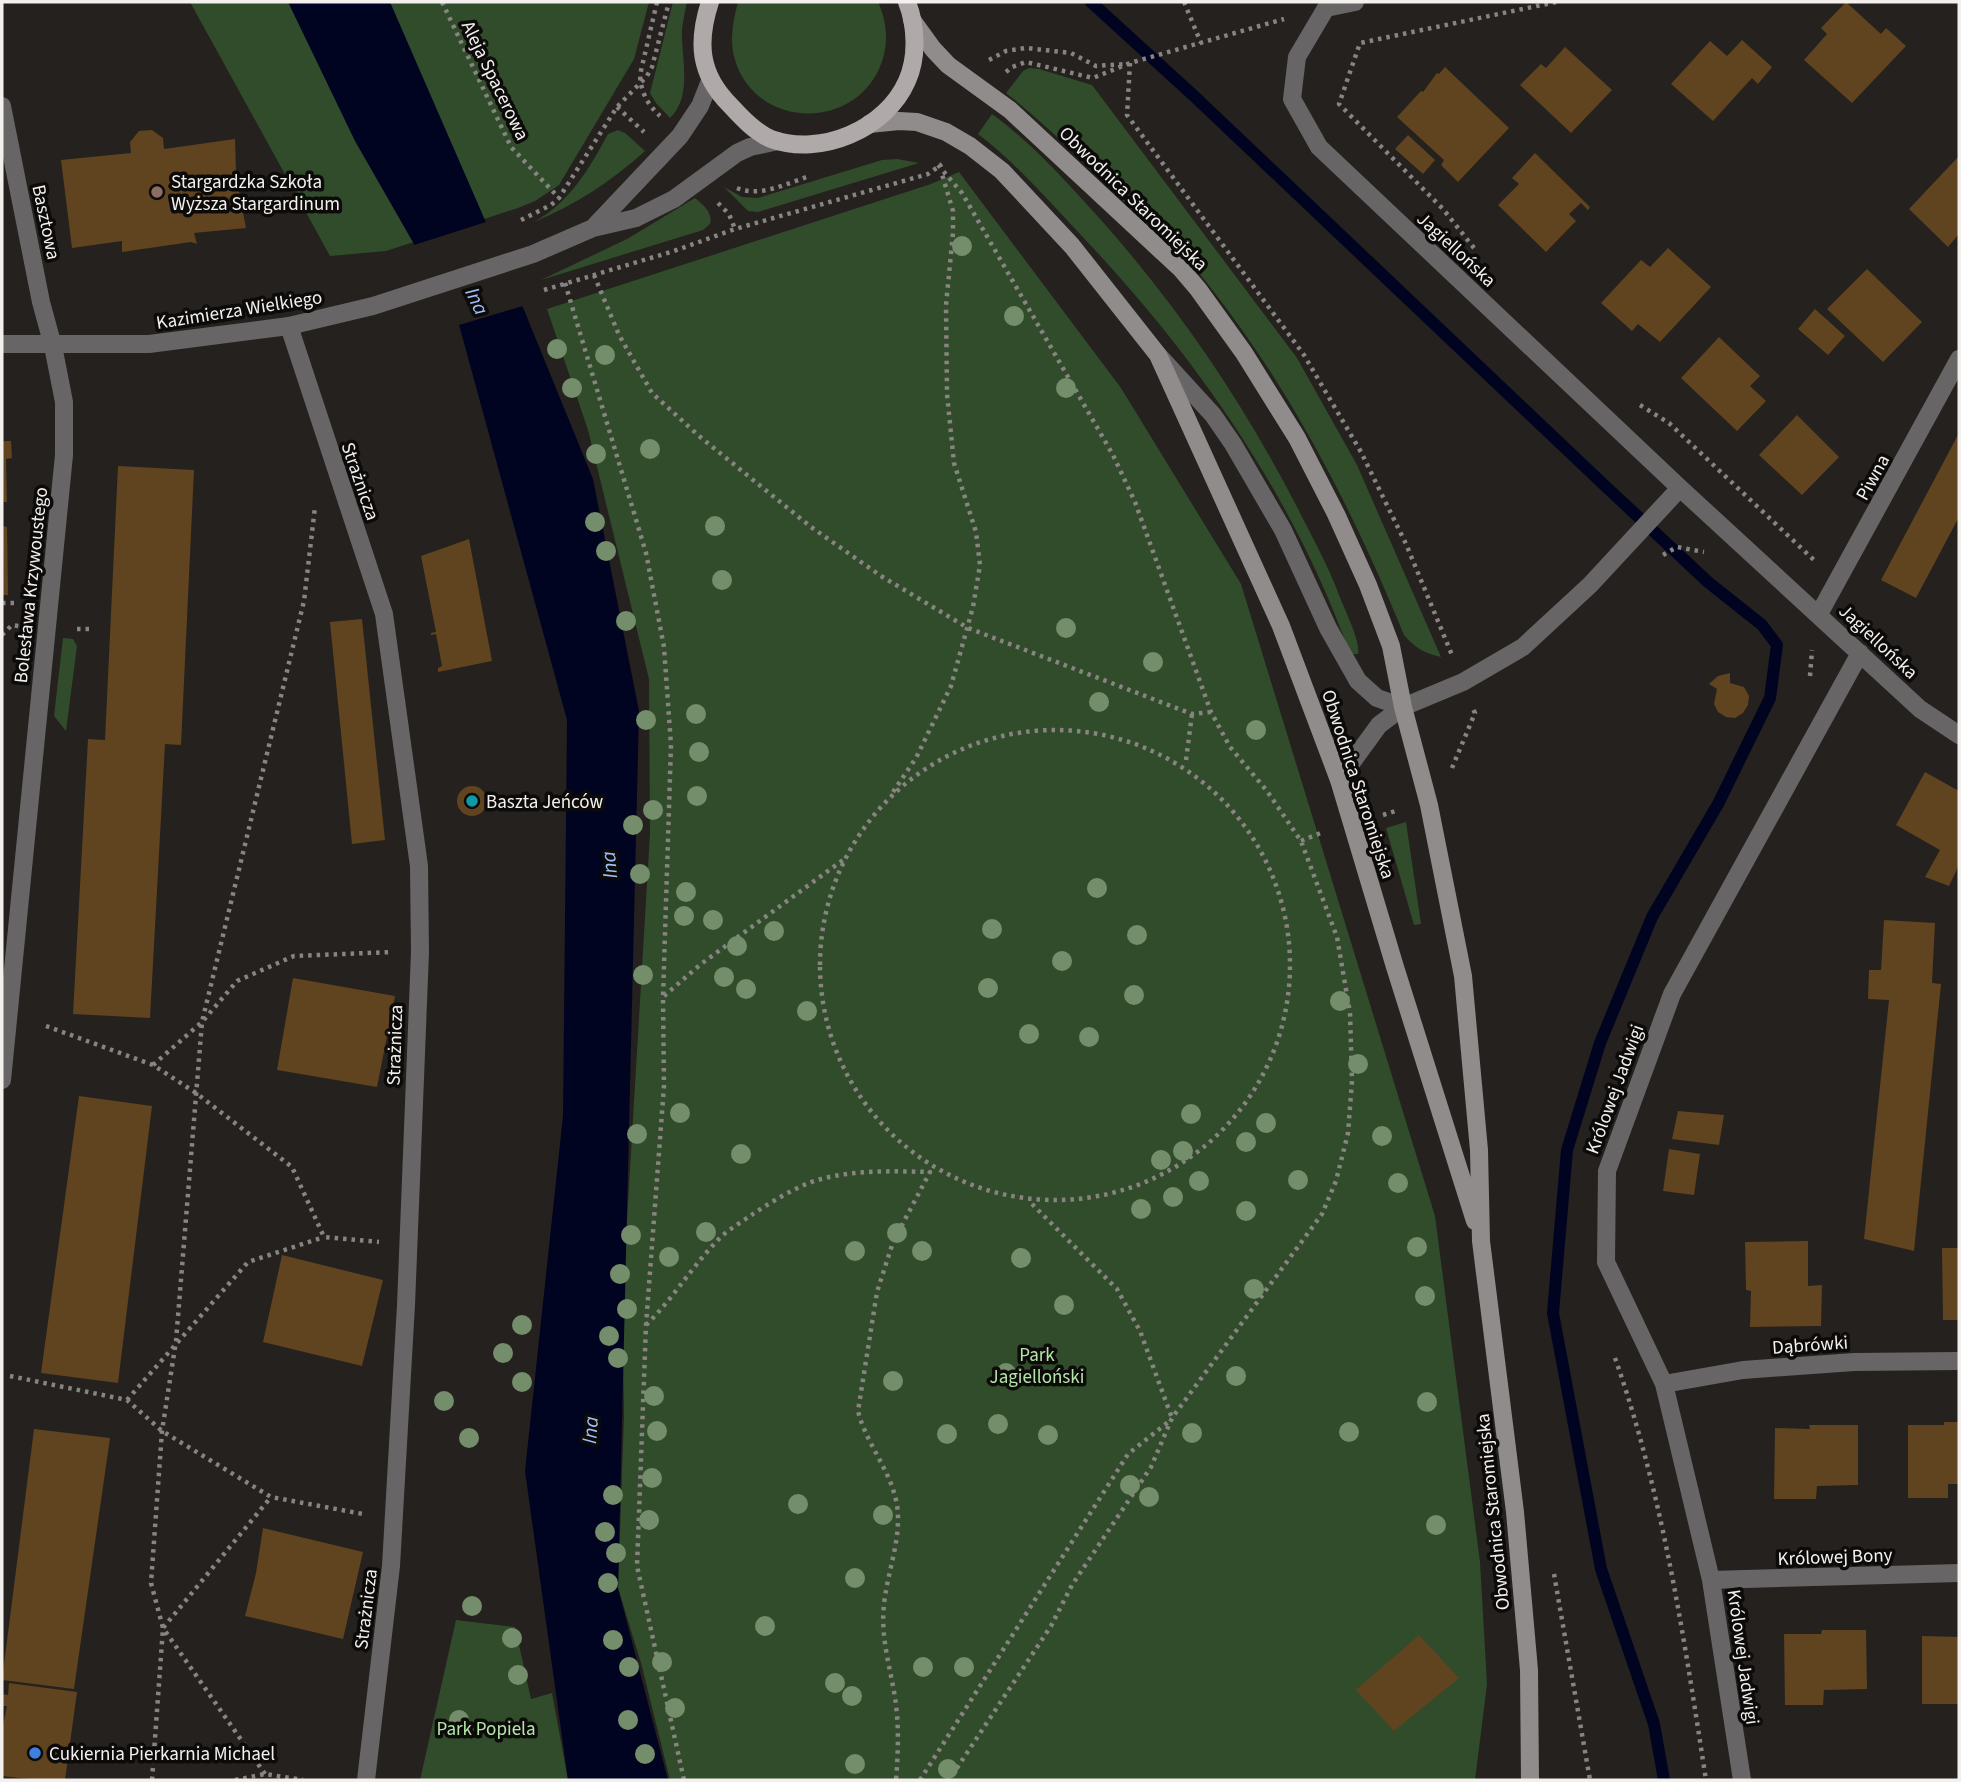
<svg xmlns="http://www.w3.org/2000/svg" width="1961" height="1782" viewBox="0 0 1961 1782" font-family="'Source Sans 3',sans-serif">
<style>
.green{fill:#314c2b}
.water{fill:#000421}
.pier{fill:#25211e}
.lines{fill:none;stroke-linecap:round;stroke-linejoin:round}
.stream{stroke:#000421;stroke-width:12}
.building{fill:#60431f}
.path{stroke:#878481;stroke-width:4.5;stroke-dasharray:3.5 5;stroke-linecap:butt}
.minor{stroke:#686566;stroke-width:18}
.tertiary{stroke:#686566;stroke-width:18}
.secondary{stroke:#908c8c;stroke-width:18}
.primary{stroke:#afa9aa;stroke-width:18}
.tree{fill:#748d6a}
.education-dot{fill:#8d6e63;stroke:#0c0b0a;stroke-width:2.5}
.culture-dot{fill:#0f9aa8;stroke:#0c0b0a;stroke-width:2.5}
.shop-dot{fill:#3f7fe0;stroke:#0c0b0a;stroke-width:2.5}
.labels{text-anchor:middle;stroke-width:7;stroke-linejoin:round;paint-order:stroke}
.street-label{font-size:19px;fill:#f3f0ee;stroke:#0c0b0a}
.poi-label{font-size:19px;fill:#f3f0ee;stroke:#0c0b0a;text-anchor:start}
.park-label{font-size:19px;fill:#b4e5a9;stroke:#0c0b0a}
.water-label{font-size:21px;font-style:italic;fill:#a0bffd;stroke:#0c0b0a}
</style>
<rect width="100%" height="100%" fill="#25211e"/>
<!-- green -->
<path class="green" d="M190,2H649L634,59L559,185L535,201L518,208L386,251L330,256Z
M673,2H687C685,11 683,20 682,30C681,58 693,96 670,118L656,103L650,93Z
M738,2H878C888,24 889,47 879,69C850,132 755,127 735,60C729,40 733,21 738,2Z
M1029,68L1039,69L1092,85L1297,358L1357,465L1441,657C1424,653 1415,648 1404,635C1353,510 1291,389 1207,283C1186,255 1157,233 1131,208C1090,169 1051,128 1006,93L1023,71Z
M992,114C1029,141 1061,176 1091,209C1174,300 1242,400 1298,509C1312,537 1328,565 1339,595C1344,608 1361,642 1358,654H1350C1294,496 1195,355 1080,234C1047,199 1016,163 978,134Z
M618,130L625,133L645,151C612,181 575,205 534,222C570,202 589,169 608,134Z
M897,159L919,163L758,212L748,211L724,187L742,197L758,198L882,160Z
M959,172L1121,388L1241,584L1435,1216L1480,1562L1487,1684L1475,1780H670L641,1663L618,1588L624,1416L622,1304L650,833L649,679L588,430L547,309L931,184Z
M695,198C703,205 713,212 710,224L703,230L541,280L627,239Z
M63,638L73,639L77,646L66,731L54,716Z
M1406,822L1421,924L1414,925L1386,828Z
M456,1620L515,1627L531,1699L552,1693L568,1780H420Z"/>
<!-- water -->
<path class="water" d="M288,2H390L522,305L593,479L639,711L618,1588L668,1780H568L525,1471L563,1116L567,720L458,321L355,141Z"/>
<!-- pier -->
<path class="pier" d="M489,221L526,305L456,326L411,246Z"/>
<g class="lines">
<!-- stream -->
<path class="stream" d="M1091,2L1194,96L1602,483L1708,582L1762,625L1777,645L1770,698L1718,804L1652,917L1600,1043L1567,1150L1553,1313L1601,1569L1654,1724L1664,1780"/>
</g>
<!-- building -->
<path class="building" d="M1846,2L1881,34L1886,28L1906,46L1852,103L1804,60L1827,34L1821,28Z
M1742,40L1772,67L1758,84L1752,78L1713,121L1671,84L1710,41L1727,56Z
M1565,47L1612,90L1571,133L1520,85L1541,64L1546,68Z
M1445,67L1509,128L1458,182L1441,165L1444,160L1397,117L1421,91L1423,92L1437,73L1439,74Z
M152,130L163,138L164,149L235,139L236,171H240L242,183L238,186L246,228L194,233L197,244L191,242L122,252V241L72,248L61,160L131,153L130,142L139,131Z
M1408,135L1435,160L1423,174L1395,149Z
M1535,153L1590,207L1588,210L1581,203L1569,214L1576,221L1546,252L1498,205L1519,184L1512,178Z
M1959,156V234L1948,247L1909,209Z
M1668,248L1711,287L1660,342L1638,324L1632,331L1601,303L1641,260L1650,267Z
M1867,269L1922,322L1883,362L1827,309Z
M1815,309L1845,336L1828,355L1798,329Z
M1719,337L1760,376L1750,386L1766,401L1737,431L1681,378Z
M1797,415L1839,457L1802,495L1759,455Z
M1959,433V517L1916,598L1881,580Z
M2,441H11L12,458L6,459L7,502H2Z
M118,466L194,470L181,745L165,744L150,1018L73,1014L88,739L105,740Z
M2,526L7,527L8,595H2Z
M469,539L492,661L438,672V668L442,666L436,634L431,635V633L436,632L421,556Z
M362,619L385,840L352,844L330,622Z
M1730,673V683L1744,687L1749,696L1748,705L1743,713L1735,718L1726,717L1718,712L1714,704L1717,689L1709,684L1718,676Z
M1925,772L1959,791V865L1949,886L1925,877L1940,850L1896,825Z
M457 801a15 15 0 1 1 30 0a15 15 0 1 1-30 0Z
M1884,920L1935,923L1932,983L1941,984L1914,1251L1864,1239L1889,1000L1868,999L1869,970H1881Z
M293,978L395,996L377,1087L277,1070Z
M79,1096L152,1106L118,1383L41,1373Z
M1678,1111L1724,1115L1719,1145L1672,1139Z
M1669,1149L1700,1154L1694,1195L1663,1191Z
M1808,1241V1286L1822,1285L1821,1326L1750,1327L1751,1291L1746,1290L1745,1242Z
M1942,1248H1959V1320H1943Z
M282,1255L383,1280L362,1366L263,1342Z
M1944,1422H1959V1484H1948V1498H1908V1425H1944Z
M1809,1425H1858V1485L1817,1486L1816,1499H1774L1775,1428L1810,1429Z
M34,1429L110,1438L74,1689L2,1680Z
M263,1528L363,1552L343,1639L245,1616L256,1573Z
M1822,1630H1866L1867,1689L1824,1690L1823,1705H1785L1784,1634H1821Z
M1419,1635L1459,1678L1394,1731L1356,1690Z
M1922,1636L1959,1637V1704H1922Z
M9,1683L77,1692L65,1780H37L2,1776V1730L7,1706H2V1694L8,1695Z"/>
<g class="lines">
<!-- path -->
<path class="path" d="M442,2L511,147L559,198
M657,2L640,75C641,92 647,104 660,116
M1184,2L1201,43
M989,60L1006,51L1026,48L1071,53L1096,66L1125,64
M1130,63L1127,115L1304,355L1361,452L1406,544L1452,655
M1006,72L1012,67L1026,62L1093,78L1130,63L1284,19
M617,107L644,132
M938,165L962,193L1113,455L1135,502L1211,712L1230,747L1267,791L1301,841L1337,937L1350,1013L1352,1081L1348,1133L1336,1181L1322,1214L1172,1418L1151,1467L1072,1585L1051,1626L949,1780
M737,188C760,198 787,183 810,176
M718,203L729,214L735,229
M521,220L551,205L559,198L617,107L647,76L652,67L669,2
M1474,248L1443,209L1339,104L1360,43L1556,2
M594,275L619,335L652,393L699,436L811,527L881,576L968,628L1192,714L1211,712
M565,283L646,553L664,647L671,745L663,997L664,1086L646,1325L637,1566L684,1780
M544,290L674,251L735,229L928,174L942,164
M1640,405L1669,423L1816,562
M1663,555L1677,547L1704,552
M2,603H16
M77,629H90
M2,635L12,625L19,626
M1810,676L1812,650
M820 965a235 235 0 1 1 470 0a235 235 0 1 1-470 0Z
M1186,760L1192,714
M1452,768L1475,713L1473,709
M893,792L916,758L951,686L973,607L980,565L976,532L954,463L947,394L946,305L953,233V211L941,171
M1383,815L1399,810
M1301,841L1323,832
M664,996L701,964L843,860
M46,1026L153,1065L196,1093L292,1167L324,1237L379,1242
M153,1065L202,1022L237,981L294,956L392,952
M1032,1204L1117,1289L1140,1331L1172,1418
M646,1325C674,1298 694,1263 722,1236C731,1228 743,1221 753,1214C768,1204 786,1193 804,1185C841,1169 890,1171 930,1172L893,1242L877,1292L858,1411C866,1444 891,1470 897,1505C902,1539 887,1572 884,1605C880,1640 892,1672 896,1705C899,1730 898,1755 896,1780
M1615,1358C1663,1494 1684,1638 1706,1780
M10,1376L127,1400L162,1431L271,1497L363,1514
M127,1400L248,1262L324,1237
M1554,1574L1590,1780
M265,1774L163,1628L271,1497
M152,1780L163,1628L151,1583L162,1431L176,1341L202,1022L304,601L315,507
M235,1780L265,1774L303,1780
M920,1780L1128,1454L1172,1419"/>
<!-- minor -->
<path class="minor" d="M1355,2L1326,8L1297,57L1292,99L1319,147L1680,488L1920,709L1959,735
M2,106L41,302L53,346L64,402V455L2,1080
M289,326L384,614L419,866L420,952L406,1305L391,1566L366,1780
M1160,357L1213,415L1233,444L1283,530L1328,628L1358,681L1377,698L1403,707
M1819,614L1959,359
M1339,780L1379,725L1403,707L1463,682L1523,647L1590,585L1680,488
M1664,1384L1743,1370L1854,1362L1959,1361
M1711,1580L1959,1573
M1742,1780L1711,1580L1664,1384L1606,1262L1607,1171L1672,994L1860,653"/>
<!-- tertiary -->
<path class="tertiary" d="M593,228L680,136L700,106L710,81
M2,344H149L289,326L373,306L533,254L593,228L636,218L674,199L737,153L750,147L778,141"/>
<!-- secondary -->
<path class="secondary" d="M912,20L933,49L948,65L1010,110L1181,269L1198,289L1244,353L1297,438L1336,514L1368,585L1391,646L1403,707L1429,805L1463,976L1479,1150L1481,1241L1515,1512L1529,1670L1530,1780
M869,124L899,121L917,122L946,132L970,146L1002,171L1072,246L1158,355L1281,626L1339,780L1395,967L1475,1221"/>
<!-- primary -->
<path class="primary" d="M710,2C697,42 699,74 730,105C742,118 755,132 771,139C821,157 886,129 907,81C918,57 916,25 907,2"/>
</g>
<!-- trees -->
<g class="tree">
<circle cx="962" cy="246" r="10"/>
<circle cx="1014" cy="316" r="10"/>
<circle cx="557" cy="349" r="10"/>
<circle cx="605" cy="355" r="10"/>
<circle cx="572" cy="388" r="10"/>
<circle cx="1066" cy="388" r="10"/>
<circle cx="650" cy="449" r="10"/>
<circle cx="596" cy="454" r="10"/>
<circle cx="595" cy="522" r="10"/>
<circle cx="715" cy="526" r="10"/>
<circle cx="606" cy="551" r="10"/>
<circle cx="722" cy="580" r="10"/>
<circle cx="626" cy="621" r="10"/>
<circle cx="1066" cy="628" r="10"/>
<circle cx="1153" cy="662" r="10"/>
<circle cx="1099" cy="702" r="10"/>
<circle cx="696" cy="714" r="10"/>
<circle cx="646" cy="720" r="10"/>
<circle cx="1256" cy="730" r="10"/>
<circle cx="699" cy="752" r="10"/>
<circle cx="697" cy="796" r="10"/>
<circle cx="653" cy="810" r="10"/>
<circle cx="633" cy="825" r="10"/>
<circle cx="640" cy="874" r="10"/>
<circle cx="1097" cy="888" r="10"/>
<circle cx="686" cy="892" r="10"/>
<circle cx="684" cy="916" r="10"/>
<circle cx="713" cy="920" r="10"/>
<circle cx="992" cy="929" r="10"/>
<circle cx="774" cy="931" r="10"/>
<circle cx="1137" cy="935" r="10"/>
<circle cx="737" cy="946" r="10"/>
<circle cx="1062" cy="961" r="10"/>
<circle cx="643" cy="975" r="10"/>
<circle cx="724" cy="977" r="10"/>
<circle cx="988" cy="988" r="10"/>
<circle cx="746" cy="989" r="10"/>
<circle cx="1134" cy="995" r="10"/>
<circle cx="1340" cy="1001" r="10"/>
<circle cx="807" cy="1011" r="10"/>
<circle cx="1029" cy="1034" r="10"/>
<circle cx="1089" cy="1037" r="10"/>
<circle cx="1358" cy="1064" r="10"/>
<circle cx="680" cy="1113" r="10"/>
<circle cx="1191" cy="1114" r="10"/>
<circle cx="1266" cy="1123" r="10"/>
<circle cx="637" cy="1134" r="10"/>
<circle cx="1382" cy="1136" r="10"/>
<circle cx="1246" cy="1142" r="10"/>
<circle cx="1183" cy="1151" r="10"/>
<circle cx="741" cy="1154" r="10"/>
<circle cx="1161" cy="1160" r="10"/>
<circle cx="1298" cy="1180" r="10"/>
<circle cx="1199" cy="1181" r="10"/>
<circle cx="1398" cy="1183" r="10"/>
<circle cx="1173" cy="1197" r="10"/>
<circle cx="1141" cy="1209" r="10"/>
<circle cx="1246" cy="1211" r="10"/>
<circle cx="706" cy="1232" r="10"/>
<circle cx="897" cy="1233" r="10"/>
<circle cx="631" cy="1235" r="10"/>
<circle cx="1417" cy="1247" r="10"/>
<circle cx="855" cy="1251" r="10"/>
<circle cx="922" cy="1251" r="10"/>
<circle cx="669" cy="1257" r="10"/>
<circle cx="1021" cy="1258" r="10"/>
<circle cx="620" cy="1274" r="10"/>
<circle cx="1254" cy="1289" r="10"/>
<circle cx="1425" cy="1296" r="10"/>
<circle cx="1064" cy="1305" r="10"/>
<circle cx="627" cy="1309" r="10"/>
<circle cx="522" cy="1325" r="10"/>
<circle cx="609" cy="1336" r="10"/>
<circle cx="503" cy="1353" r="10"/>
<circle cx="618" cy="1358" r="10"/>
<circle cx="1006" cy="1373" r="10"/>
<circle cx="1236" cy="1376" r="10"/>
<circle cx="893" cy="1381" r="10"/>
<circle cx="522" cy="1382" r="10"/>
<circle cx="654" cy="1396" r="10"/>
<circle cx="444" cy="1401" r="10"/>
<circle cx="1427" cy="1402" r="10"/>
<circle cx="998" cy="1424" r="10"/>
<circle cx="657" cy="1431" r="10"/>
<circle cx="1349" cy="1432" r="10"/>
<circle cx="1192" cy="1433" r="10"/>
<circle cx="947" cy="1434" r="10"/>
<circle cx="1048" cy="1435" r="10"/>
<circle cx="469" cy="1438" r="10"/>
<circle cx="652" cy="1478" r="10"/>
<circle cx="1130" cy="1485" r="10"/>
<circle cx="613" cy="1495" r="10"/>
<circle cx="1149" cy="1497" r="10"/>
<circle cx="798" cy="1504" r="10"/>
<circle cx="883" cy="1515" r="10"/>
<circle cx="649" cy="1520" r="10"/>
<circle cx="1436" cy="1525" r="10"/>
<circle cx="605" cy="1532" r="10"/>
<circle cx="616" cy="1553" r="10"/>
<circle cx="855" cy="1578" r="10"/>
<circle cx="608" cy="1583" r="10"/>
<circle cx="472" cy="1606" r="10"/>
<circle cx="765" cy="1626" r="10"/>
<circle cx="512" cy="1638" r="10"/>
<circle cx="613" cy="1640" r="10"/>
<circle cx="662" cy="1662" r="10"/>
<circle cx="629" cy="1667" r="10"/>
<circle cx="923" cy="1667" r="10"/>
<circle cx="964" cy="1667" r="10"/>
<circle cx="518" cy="1675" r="10"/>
<circle cx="835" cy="1683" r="10"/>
<circle cx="852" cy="1696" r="10"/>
<circle cx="675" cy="1708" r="10"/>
<circle cx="459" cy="1720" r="10"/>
<circle cx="628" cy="1720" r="10"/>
<circle cx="645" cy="1754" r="10"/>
<circle cx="855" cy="1764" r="10"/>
<circle cx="948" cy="1769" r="10"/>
</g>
<!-- markers -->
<circle class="education-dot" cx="157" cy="192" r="7"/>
<circle class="culture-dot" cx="472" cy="801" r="7"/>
<circle class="shop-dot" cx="35" cy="1753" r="7"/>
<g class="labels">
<!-- street labels -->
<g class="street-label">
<text transform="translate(496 80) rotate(64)" y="7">Aleja Spacerowa</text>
<text transform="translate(1134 198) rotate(44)" y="7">Obwodnica Staromiejska</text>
<text transform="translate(47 222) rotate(78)" y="7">Basztowa</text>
<text transform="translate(1457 249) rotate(43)" y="7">Jagiellońska</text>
<text transform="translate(239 309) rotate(-9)" y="7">Kazimierza Wielkiego</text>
<text transform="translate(1872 477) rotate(-61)" y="7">Piwna</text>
<text transform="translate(361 481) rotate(71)" y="7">Strażnicza</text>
<text transform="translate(30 585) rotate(-84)" y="7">Bolesława Krzywoustego</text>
<text transform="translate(1879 641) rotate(43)" y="7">Jagiellońska</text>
<text transform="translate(1359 784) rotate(72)" y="7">Obwodnica Staromiejska</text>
<text transform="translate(394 1045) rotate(-88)" y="7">Strażnicza</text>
<text transform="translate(1614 1089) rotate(-70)" y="7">Królowej Jadwigi</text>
<text transform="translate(1810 1344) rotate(-4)" y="7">Dąbrówki</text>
<text transform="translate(1492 1512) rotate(-96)" y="7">Obwodnica Staromiejska</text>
<text transform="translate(1835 1556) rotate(-2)" y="7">Królowej Bony</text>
<text transform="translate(365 1609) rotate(-83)" y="7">Strażnicza</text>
<text transform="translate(1744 1657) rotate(82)" y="7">Królowej Jadwigi</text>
</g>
<!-- poi labels -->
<g class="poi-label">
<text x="171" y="188">Stargardzka Szkoła<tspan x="171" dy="22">Wyższa Stargardinum</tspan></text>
<text x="486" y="808">Baszta Jeńców</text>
<text x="49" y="1760">Cukiernia Pierkarnia Michael</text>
</g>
<!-- park labels -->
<g class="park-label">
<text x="1037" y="1361">Park<tspan x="1037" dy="22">Jagielloński</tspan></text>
<text x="486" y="1735">Park Popiela</text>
</g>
<!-- water labels -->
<g class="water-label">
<text transform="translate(477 301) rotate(65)" y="7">Ina</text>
<text transform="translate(609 865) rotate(-95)" y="7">Ina</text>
<text transform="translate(590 1430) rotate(-86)" y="7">Ina</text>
</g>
</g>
<!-- border -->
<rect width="1961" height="1782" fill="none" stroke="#f3f0ee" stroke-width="7"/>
</svg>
